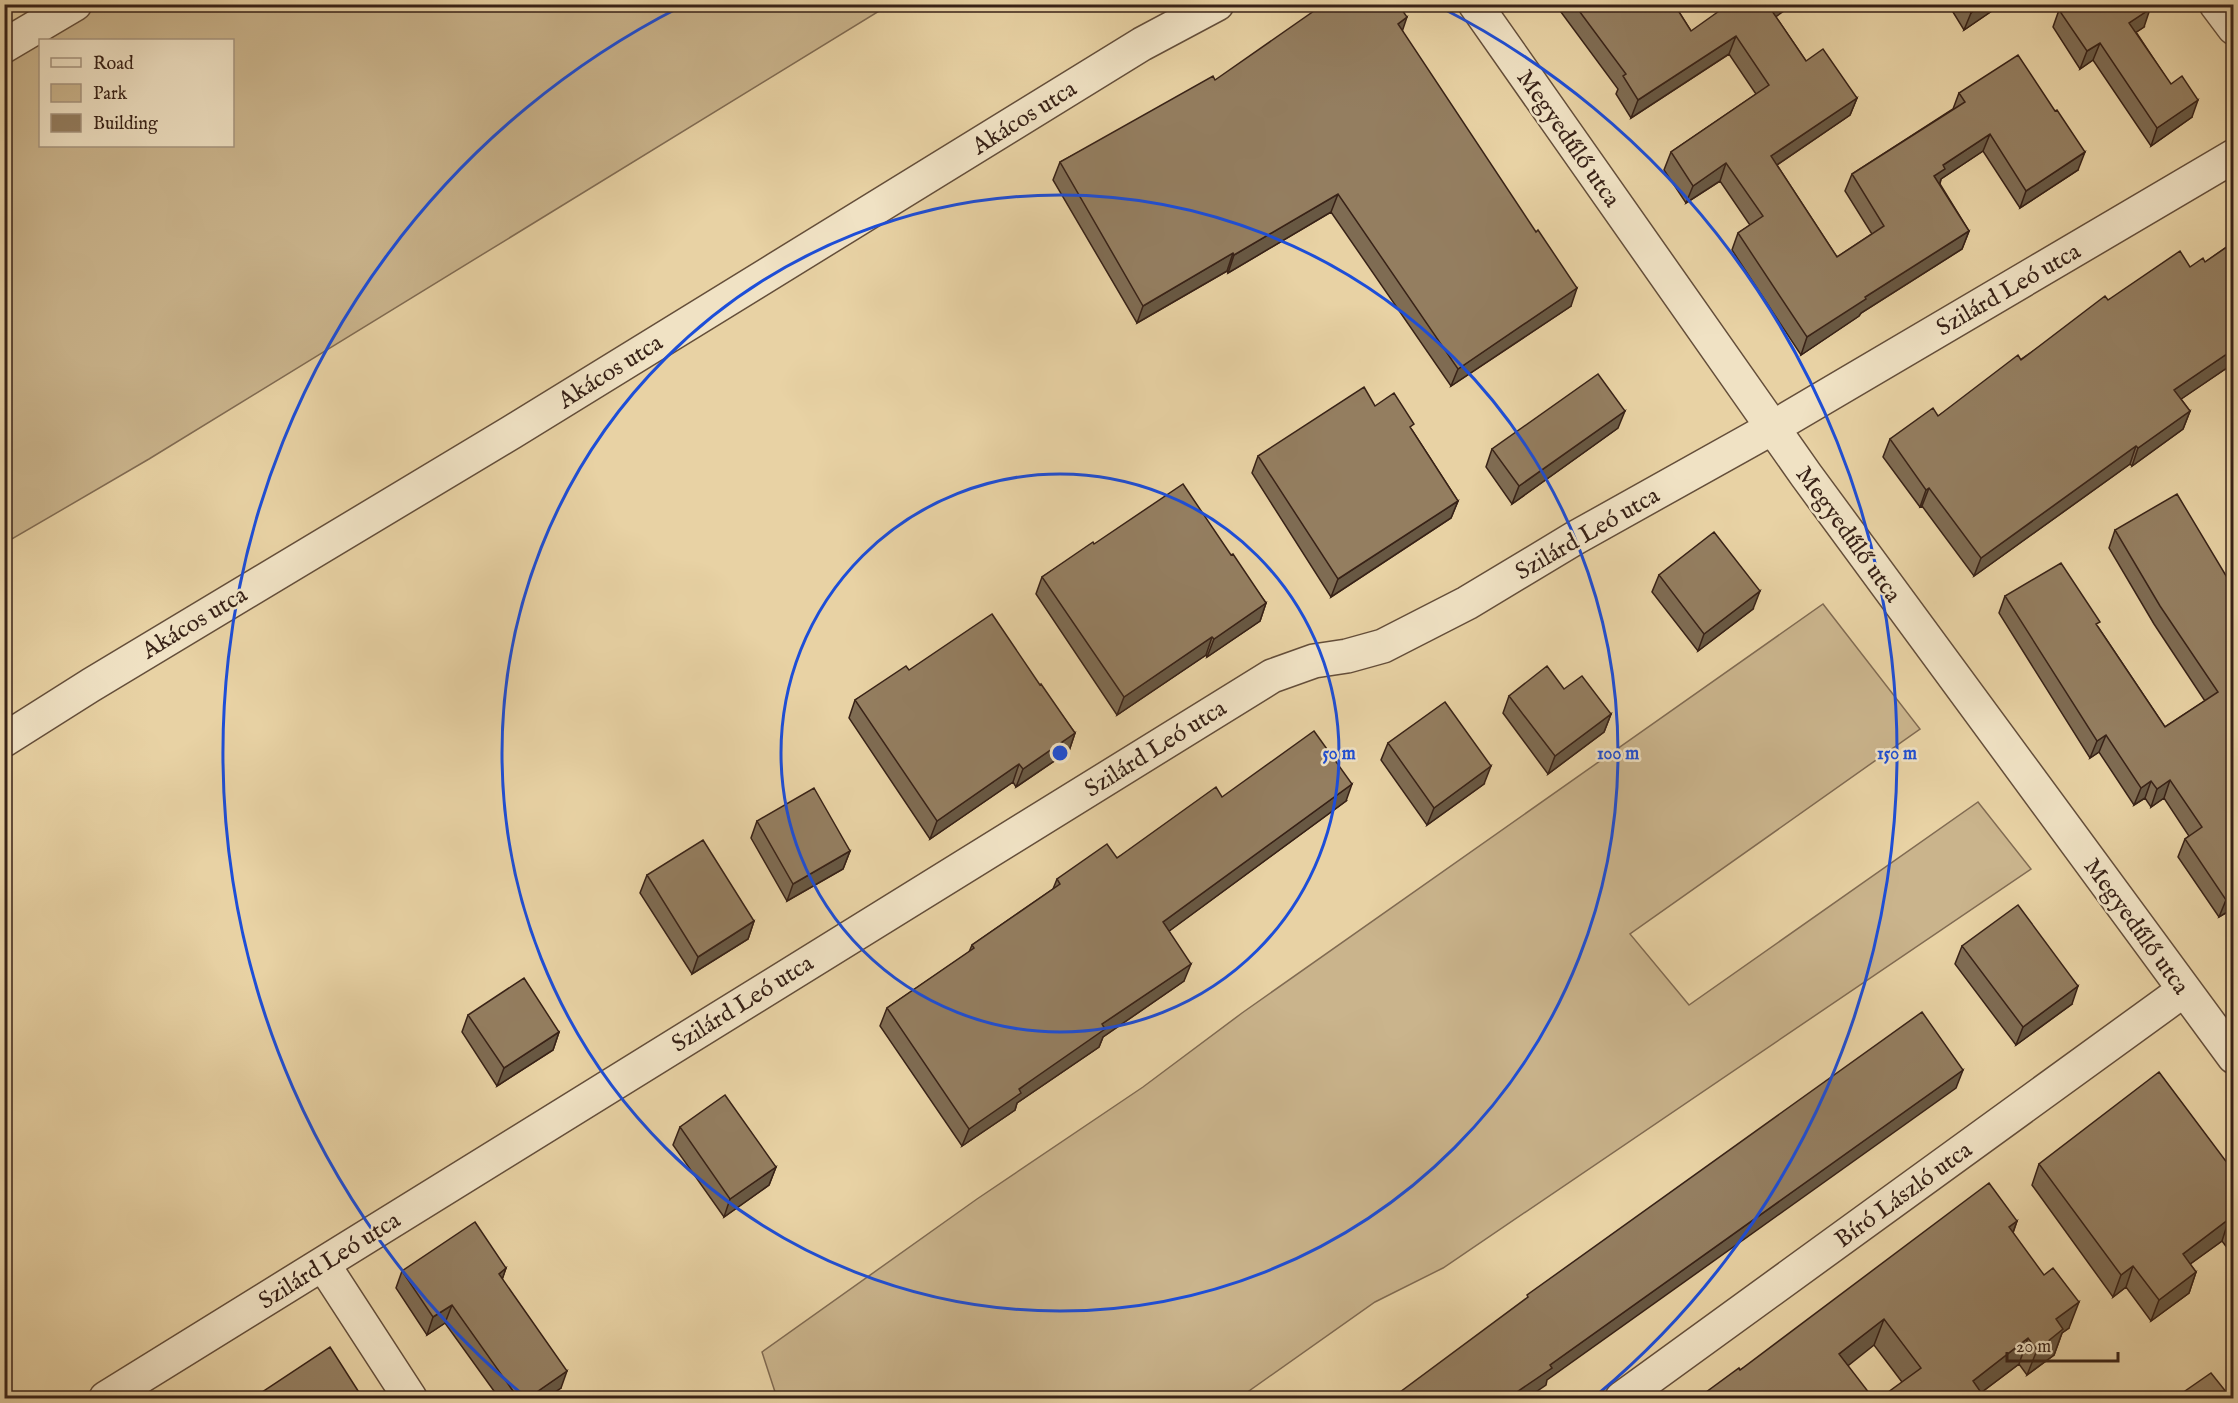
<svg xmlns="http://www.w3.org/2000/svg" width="2238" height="1403" viewBox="0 0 2238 1403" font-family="'IM FELL English',serif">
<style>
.green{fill:#cab48c;stroke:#816b52;stroke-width:1.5;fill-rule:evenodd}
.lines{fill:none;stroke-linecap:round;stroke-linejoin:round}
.street-casing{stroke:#644e3a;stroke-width:36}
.street{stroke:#f0e2c4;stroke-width:33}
.wall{fill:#7f6c53;stroke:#382217;stroke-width:1.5}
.shaded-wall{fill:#685843;stroke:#382217;stroke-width:1.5}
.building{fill:#947e60;stroke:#382217;stroke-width:1.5}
.ring{fill:none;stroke:#1d4ed8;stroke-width:3}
.labels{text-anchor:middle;stroke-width:5;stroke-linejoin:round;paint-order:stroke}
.street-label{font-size:24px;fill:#382217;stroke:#f0e2c4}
.centre{fill:#1d4ed8;stroke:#f0e2c4;stroke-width:3}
.ring-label{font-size:18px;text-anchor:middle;font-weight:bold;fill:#1d4ed8;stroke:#f0e2c4;stroke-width:5;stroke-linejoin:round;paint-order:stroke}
</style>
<rect width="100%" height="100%" fill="#e8d2a4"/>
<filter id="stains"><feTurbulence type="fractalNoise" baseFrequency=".00333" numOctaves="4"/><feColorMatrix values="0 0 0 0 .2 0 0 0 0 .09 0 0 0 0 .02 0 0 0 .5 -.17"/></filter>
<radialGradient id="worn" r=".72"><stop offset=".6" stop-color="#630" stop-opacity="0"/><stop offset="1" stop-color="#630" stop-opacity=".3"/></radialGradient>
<!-- green -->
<path class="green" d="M48,4L889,5L149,459L5,543L4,31ZM40,40H232V146H40Z
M1823,604L1920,729L1630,934L1689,1005L1978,802L2031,869L1443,1268L1375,1302L1239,1398H777L762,1352L977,1199L1143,1087L1242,1013Z"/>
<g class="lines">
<defs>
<path id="street" d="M1475,4L1806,475L2234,1057
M2216,4L2234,28
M4,46L75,4
M4,740L91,685L512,432L1142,44L1217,4
M323,1264L410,1398
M106,1398L1272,676L1314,661L1347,656L1383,646L1467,603L1575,538L1772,428L2234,156
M1622,1398L2184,990"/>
</defs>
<!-- street casing -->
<use href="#street" class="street-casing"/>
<!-- street -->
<use href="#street" class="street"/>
</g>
<!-- wall -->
<path class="wall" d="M1555,4H1674L1691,31L1776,17L1806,61L1857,98L1850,115L1777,165L1837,257L1872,234L1845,191L1852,174L1953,109L1959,93L2078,170L2020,208L1983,151L1941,179L1940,184L1969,231L1962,249L1861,313L1859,316L1801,355L1732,250L1738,233L1750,225L1720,181L1686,203L1664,170L1671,152L1756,94L1729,54L1631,118L1616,94L1618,89Z
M1948,4H2002L1964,30Z
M2091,6L2144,27L2136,32L2192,117L2151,146L2093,60L2080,69L2053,27L2059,10Z
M1402,31L1571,306L1451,386L1331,212L1228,273L1227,271L1137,323L1053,180L1060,162L1215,80Z
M2234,242V363L2181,399L2190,411L2183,429L2132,466L2130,464L1974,576L1922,506L1920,507L1883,457L1890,439L1938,416L2108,300L2190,267L2205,262Z
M1375,406L1412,430L1458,501L1451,518L1331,597L1252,473L1258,456Z
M1618,428L1512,504L1486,467L1492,449Z
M2115,530L2234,605V918L2229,911L2219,917L2178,857L2185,839L2189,836L2164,798L2151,807L2145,798L2134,805L2099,752L2090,758L1999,613L2005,596L2098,627L2165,727L2205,701L2154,624L2109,548Z
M1094,544L1231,555L1266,603L1260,621L1207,657L1206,655L1117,715L1036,594L1042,577Z
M1659,575L1753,609L1698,651L1652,592Z
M909,670L1040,685L1075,733L1069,751L1016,787L1013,782L930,839L849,718L855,700Z
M1564,689L1611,714L1604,732L1548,774L1503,713L1509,696Z
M1388,743L1484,784L1427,825L1381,760Z
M1222,797L1346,801L1169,931L1184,981L1103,1037L1099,1047L1017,1103L1015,1110L962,1146L880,1026L887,1008L969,952L972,945L1053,889L1057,879L1117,858Z
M757,821L850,851L843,869L787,901L751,838Z
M647,875L754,921L748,939L692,974L640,893Z
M1962,946L2072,1004L2016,1045L1955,964Z
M468,1015L559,1032L553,1050L497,1086L462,1032Z
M680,1127L776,1167L769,1185L724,1217L673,1145Z
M2039,1164L2234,1172V1245L2228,1249L2222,1241L2190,1264L2196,1272L2189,1293L2151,1321L2126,1287L2113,1297L2032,1185Z
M2017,1221L2013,1233L2069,1328L2062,1333L2054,1355L2027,1375L2019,1364L1978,1395L1977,1398L1902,1382L1874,1345L1698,1398L1740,1370Z
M506,1268L502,1279L561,1388L546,1398H499L445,1323L427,1335L396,1288L402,1271Z"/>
<!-- shaded-wall -->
<path class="shaded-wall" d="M1774,4H1794L1764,25L1770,8Z
M1983,4H2002L1964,30L1971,13Z
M2150,9L2144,27L2123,41L2129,23Z
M1407,17L1401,35L1398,24Z
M1736,36L1729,54L1631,118L1638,100Z
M2100,43L2093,60L2080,69L2087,51Z
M1857,98L1850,115L1765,173L1771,156Z
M2198,100L2192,117L2151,146L2157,128Z
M1990,134L1983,151L1941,179L1939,186L1934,176L1943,165Z
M2085,152L2078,170L2020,208L2026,191Z
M1726,163L1720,181L1686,203L1693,186Z
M1338,194L1331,212L1228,273L1234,255Z
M1969,231L1962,249L1861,313L1859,316L1801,355L1807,337L1865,297Z
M1233,253L1227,271L1137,323L1143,306Z
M1577,288L1571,306L1451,386L1458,369Z
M2234,349V363L2168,408L2174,390Z
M1625,411L1618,428L1512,504L1519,486Z
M2190,411L2183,429L2132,466L2138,448Z
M2136,446L2130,464L1974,576L1981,558Z
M1929,488L1922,506L1920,507L1926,490Z
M1458,501L1451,518L1331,597L1338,579Z
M1760,591L1753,609L1698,651L1704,634Z
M2234,596V602L2230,611L2229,599Z
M1266,603L1260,621L1207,657L1214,639Z
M1212,637L1206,655L1117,715L1124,697Z
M1611,714L1604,732L1548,774L1555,756Z
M1075,733L1069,751L1016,787L1023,769Z
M2106,735L2099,752L2090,758L2097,741Z
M1019,764L1013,782L930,839L937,821Z
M1491,766L1484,784L1427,825L1434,808Z
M2170,780L2164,798L2151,807L2157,789Z
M2151,781L2145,798L2134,805L2141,788Z
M1352,784L1346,801L1157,940L1163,922Z
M850,851L843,869L787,901L793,884Z
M2234,894V898L2229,911L2219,917L2226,900Z
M754,921L748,939L692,974L698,957Z
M1191,964L1184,981L1103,1037L1099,1047L1017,1103L1015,1110L962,1146L969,1129L1102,1024Z
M2078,986L2072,1004L2016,1045L2023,1027Z
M559,1032L553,1050L497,1086L504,1068Z
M1963,1070L1956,1088L1547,1380L1546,1385L1527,1398H1508L1550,1365Z
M776,1167L769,1185L724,1217L730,1199Z
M2229,1219L2222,1241L2175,1275L2183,1254Z
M2017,1221L2008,1246L2009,1227Z
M2234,1234V1245L2228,1249Z
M2133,1266L2126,1287L2113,1297L2121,1275Z
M506,1268L500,1286L499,1274Z
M2196,1272L2189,1293L2151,1321L2159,1300Z
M2079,1302L2069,1328L2062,1333L2054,1355L2027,1375L2037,1350L2056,1319Z
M452,1305L445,1323L427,1335L433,1317Z
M1884,1319L1874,1345L1830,1380L1839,1354Z
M2028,1338L2019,1364L1978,1395L1977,1398H1966L1973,1381Z
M567,1371L561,1388L546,1398H528Z"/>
<!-- building -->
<path class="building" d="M1324,4H1398L1407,17L1398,24L1536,232L1538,230L1577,288L1458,369L1338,194L1234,255L1233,253L1143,306L1060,162L1213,76L1215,80Z
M1574,4H1674L1691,31L1729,4H1774L1770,8L1806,61L1823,49L1857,98L1771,156L1837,257L1884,226L1852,174L1965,102L1959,93L2018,55L2055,111L2057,110L2085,152L2026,191L1990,134L1943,165L1945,169L1934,176L1969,231L1865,297L1866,299L1807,337L1738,233L1763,216L1726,163L1693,186L1671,152L1769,85L1736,36L1638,100L1623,76L1626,74Z
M1966,4H1983L1971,13Z
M2067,4H2090L2091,6L2093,4H2147L2150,9L2129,23L2171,84L2182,76L2198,100L2157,128L2100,43L2087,51L2059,10Z
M2234,242V349L2174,390L2190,411L2138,448L2136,446L1981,558L1929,488L1926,490L1890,439L1933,408L1938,416L2018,355L2021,360L2105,296L2108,300L2180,251L2190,267L2203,258L2205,262Z
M1598,374L1625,411L1519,486L1492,449Z
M1364,387L1375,406L1394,393L1414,424L1410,427L1458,501L1338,579L1258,456Z
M1183,484L1231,555L1233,554L1266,603L1214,639L1212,637L1124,697L1042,577L1093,542L1094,544Z
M2177,494L2234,589V596L2229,599L2234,605V894L2226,900L2185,839L2202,827L2170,780L2157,789L2151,781L2141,788L2106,735L2097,741L2005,596L2061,563L2100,622L2096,624L2165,727L2218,692L2160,606L2115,530Z
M1714,532L1760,591L1704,634L1659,575Z
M992,614L1040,685L1041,684L1075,733L1023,769L1019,764L937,821L855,700L906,666L909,670Z
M1547,666L1564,689L1582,676L1611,714L1555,756L1509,696Z
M1445,702L1491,766L1434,808L1388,743Z
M1314,731L1352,784L1163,922L1191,964L1102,1024L1105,1029L1019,1089L1021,1093L969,1129L887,1008L974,948L972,945L1060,884L1057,879L1107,844L1117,858L1216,787L1222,797Z
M814,788L850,851L793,884L757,821Z
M703,840L754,921L698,957L647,875Z
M2018,905L2078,986L2023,1027L1962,946Z
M524,978L559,1032L504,1068L468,1015Z
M1922,1012L1963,1070L1550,1365L1552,1368L1508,1398H1392L1528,1297L1527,1295Z
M2159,1072L2234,1172V1225L2229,1219L2183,1254L2196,1272L2159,1300L2133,1266L2121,1275L2039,1164Z
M725,1095L776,1167L730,1199L680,1127Z
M1989,1183L2017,1221L2009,1227L2044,1275L2053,1268L2079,1302L2056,1319L2063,1329L2037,1350L2028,1338L1973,1381L1980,1391L1970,1398H1880L1921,1368L1884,1319L1839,1354L1873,1398H1698L1739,1368L1740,1370Z
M475,1222L506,1268L499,1274L567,1371L528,1398H518L452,1305L433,1317L402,1271Z
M330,1347L362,1397L360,1398H253Z
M2211,1373L2231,1398H2175Z"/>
<!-- distance rings -->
<g class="ring">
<circle cx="1060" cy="753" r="279"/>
<circle cx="1060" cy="753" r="558"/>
<path d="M522 1394A837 837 0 0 1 680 7M1440 7A837 837 0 0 1 1598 1394"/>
</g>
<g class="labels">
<!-- street labels -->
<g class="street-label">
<text transform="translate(1024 117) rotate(-32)" y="8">Akácos utca</text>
<text transform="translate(1569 138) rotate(55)" y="8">Megyedűlő utca</text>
<text transform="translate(2008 289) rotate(-30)" y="8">Szilárd Leó utca</text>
<text transform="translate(610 371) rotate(-32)" y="8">Akácos utca</text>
<text transform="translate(1587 533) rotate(-30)" y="8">Szilárd Leó utca</text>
<text transform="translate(1849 534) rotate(54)" y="8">Megyedűlő utca</text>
<text transform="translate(194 622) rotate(-31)" y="8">Akácos utca</text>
<text transform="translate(1155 748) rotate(-32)" y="8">Szilárd Leó utca</text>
<text transform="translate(2137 926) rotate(54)" y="8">Megyedűlő utca</text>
<text transform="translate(742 1003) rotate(-32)" y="8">Szilárd Leó utca</text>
<text transform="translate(1903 1194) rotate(-36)" y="8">Bíró László utca</text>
<text transform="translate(329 1260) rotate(-32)" y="8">Szilárd Leó utca</text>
</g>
</g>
<circle cx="1060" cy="753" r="9" class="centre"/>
<g class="ring-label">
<text x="1339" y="759">50 m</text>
<text x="1618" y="759">100 m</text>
<text x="1897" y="759">150 m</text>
</g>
<!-- margin -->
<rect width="2238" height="1403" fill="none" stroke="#e8d2a4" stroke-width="24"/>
<rect x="6" y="6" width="2226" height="1391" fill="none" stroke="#382217" stroke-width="3"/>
<rect x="12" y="12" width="2214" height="1379" fill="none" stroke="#382217" stroke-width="1.5"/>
<!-- legend -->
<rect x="39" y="39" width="195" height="108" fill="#f0e2c4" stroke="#a6957f" stroke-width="1.5"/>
<rect x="51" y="58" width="30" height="9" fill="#f0e2c4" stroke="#a6957f" stroke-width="1.5"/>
<text x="93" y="69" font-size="18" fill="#382217">Road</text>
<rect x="51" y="84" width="30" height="18" fill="#cab48c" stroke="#a6957f" stroke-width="1.5"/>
<text x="93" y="99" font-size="18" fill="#382217">Park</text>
<rect x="51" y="114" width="30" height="18" fill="#947e60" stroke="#a6957f" stroke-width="1.5"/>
<text x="93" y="129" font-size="18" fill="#382217">Building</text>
<!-- scale -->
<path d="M2007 1352v9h111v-9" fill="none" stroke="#382217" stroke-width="3"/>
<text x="2016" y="1352" font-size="18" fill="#382217" stroke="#f0e2c4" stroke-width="4.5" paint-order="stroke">20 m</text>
<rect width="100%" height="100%" filter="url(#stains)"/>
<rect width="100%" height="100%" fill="url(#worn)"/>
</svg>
